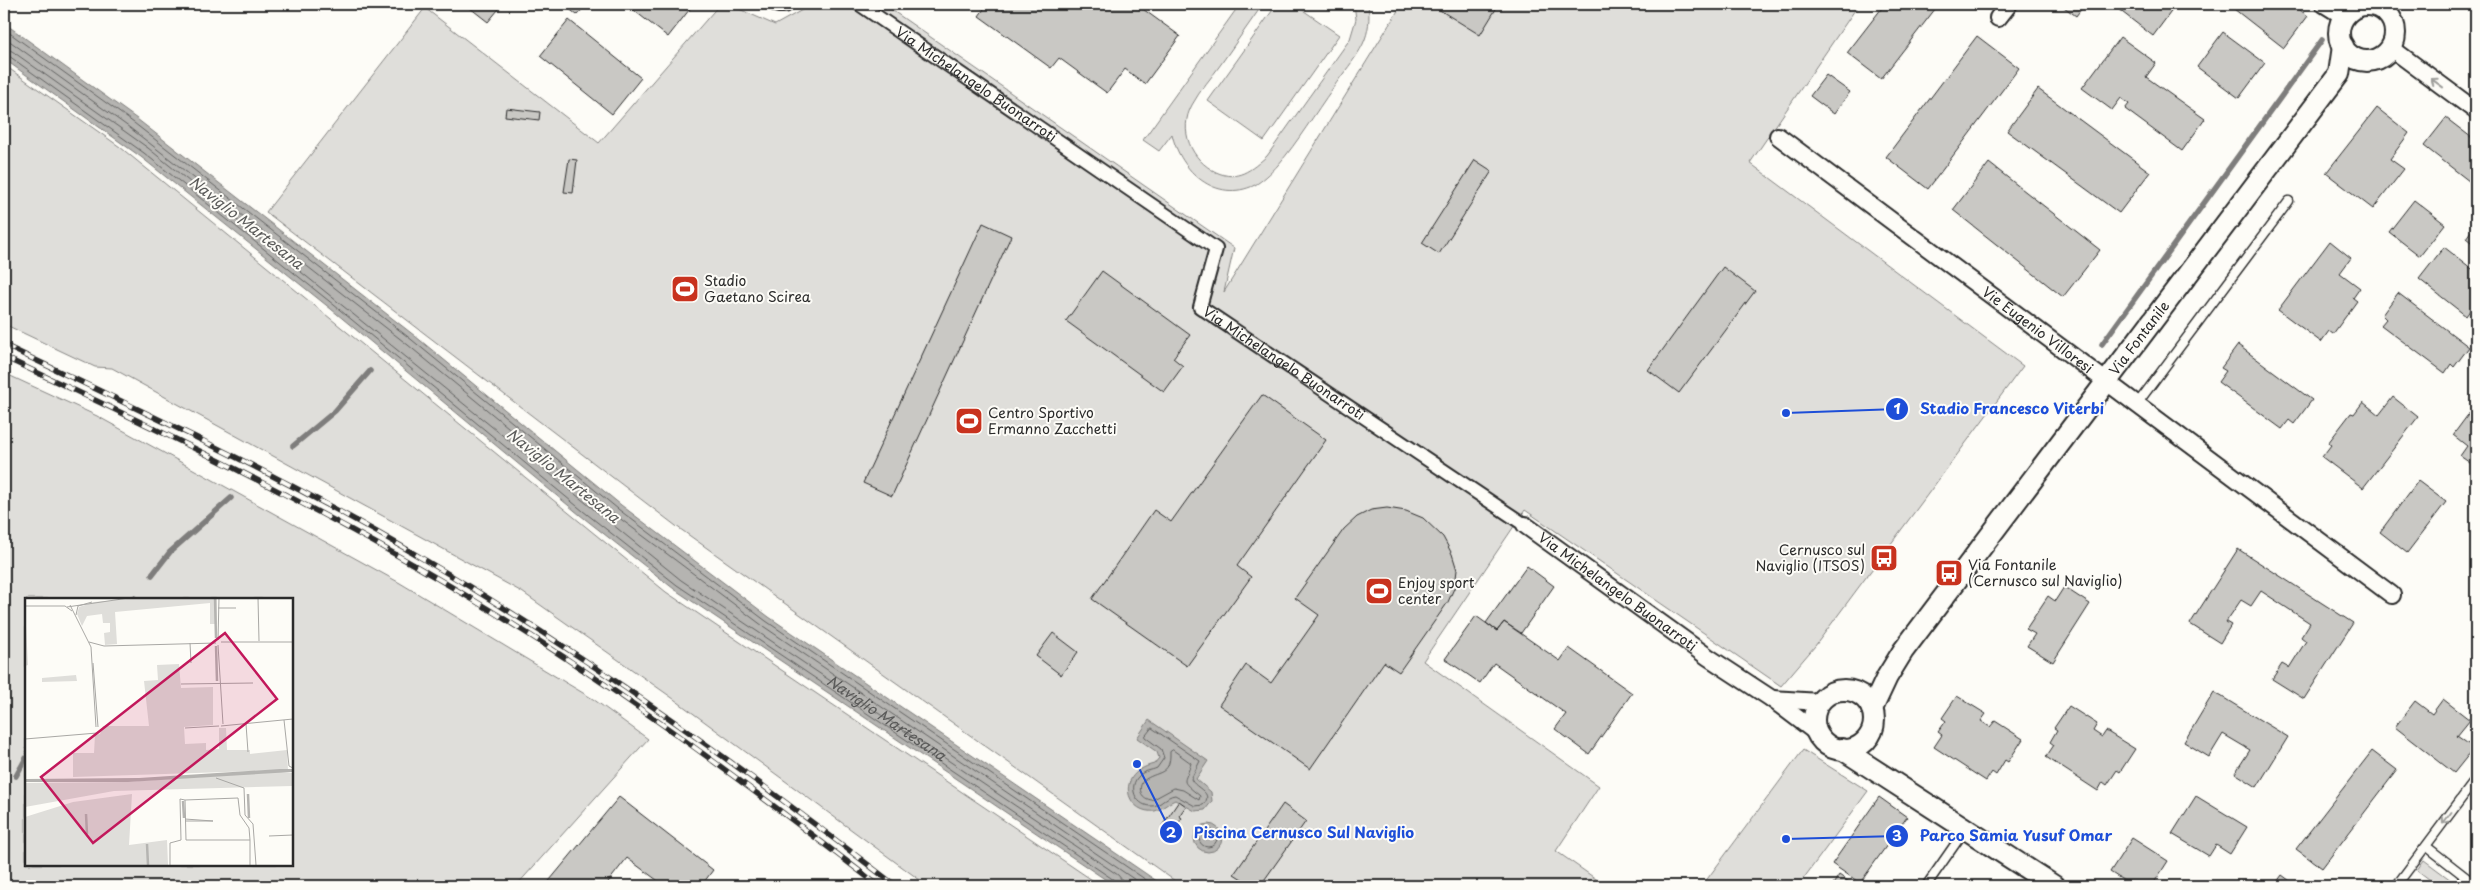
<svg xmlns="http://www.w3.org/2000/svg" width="2480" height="890" viewBox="0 0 2480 890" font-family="'Playpen Sans',sans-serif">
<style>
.green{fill:#dfdeda;stroke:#858482;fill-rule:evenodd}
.water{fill:#b5b4b1;stroke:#7e7d7b}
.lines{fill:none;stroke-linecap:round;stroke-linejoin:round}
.shore{stroke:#626261;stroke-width:1}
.stream{stroke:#7e7d7b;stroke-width:5.5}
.building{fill:#c9c8c4;stroke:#2b2b2b}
.service-casing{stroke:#2b2b2b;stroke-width:11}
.pedestrian-casing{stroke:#2b2b2b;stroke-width:16}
.minor-casing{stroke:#2b2b2b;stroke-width:20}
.tertiary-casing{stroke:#2b2b2b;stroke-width:24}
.service{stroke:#fdfcf7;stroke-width:8}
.pedestrian{stroke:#fdfcf7;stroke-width:12}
.minor{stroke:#fdfcf7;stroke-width:16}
.tertiary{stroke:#fdfcf7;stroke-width:20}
.rail-casing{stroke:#2b2b2b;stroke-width:5.5}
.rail{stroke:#fdfcf7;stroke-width:4;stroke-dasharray:11;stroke-linecap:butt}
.oneway{stroke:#9e9e9b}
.labels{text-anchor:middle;stroke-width:4;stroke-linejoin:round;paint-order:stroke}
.street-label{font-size:14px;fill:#2b2b2b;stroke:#fdfcf7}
.poi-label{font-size:14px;fill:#2b2b2b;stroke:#fdfcf7;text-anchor:start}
.water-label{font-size:15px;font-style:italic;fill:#5b5b5a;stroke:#fdfcf7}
.inset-river{fill:none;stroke:#b5b4b1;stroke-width:2.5}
.inset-road{fill:none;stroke:#a9a8a5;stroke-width:1}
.view{fill:#c2185b;fill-opacity:0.15;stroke:#c2185b;stroke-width:2.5}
.inset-edge{fill:none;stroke:#2b2b2b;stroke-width:2.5}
.leader{fill:none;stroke:#1d4ed8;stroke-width:2}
.callout-dot{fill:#1d4ed8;stroke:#fdfcf7;stroke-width:2}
.mark-label{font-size:15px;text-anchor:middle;font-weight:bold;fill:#fff}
.callout-label{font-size:15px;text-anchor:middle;font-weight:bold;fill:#1d4ed8;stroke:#fdfcf7;stroke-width:4;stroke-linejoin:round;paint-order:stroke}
</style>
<rect width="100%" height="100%" fill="#fdfcf7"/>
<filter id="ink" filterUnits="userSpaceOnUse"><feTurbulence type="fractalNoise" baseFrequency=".02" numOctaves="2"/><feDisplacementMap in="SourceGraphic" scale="10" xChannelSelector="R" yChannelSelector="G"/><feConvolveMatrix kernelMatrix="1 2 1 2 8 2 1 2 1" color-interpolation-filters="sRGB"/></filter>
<g filter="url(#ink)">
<!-- green -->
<path class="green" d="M720,4H728L775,25L813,4H883L1234,248L1224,292L1402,4H1859L1750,163L2023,366L1815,646L1781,686L1525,510L1423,661L1599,786L1556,851L1606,886H1182L676,526L266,212L425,8L599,143Z
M1240,4H1263C1249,24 1235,44 1221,64C1212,77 1200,90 1192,105C1178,130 1191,160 1216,172C1238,182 1251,170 1267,156L1350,39L1356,19L1354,4H1368C1370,18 1369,31 1363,44C1356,59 1342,74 1333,88C1315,113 1298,142 1278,165C1272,172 1262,181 1255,185C1216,204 1180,171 1172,134L1159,151L1143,140Z
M1277,4H1294L1339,35L1264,141L1208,101Z
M4,65L120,147L666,592L1101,886H928L671,697L522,592L112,368L95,367L4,324Z
M4,373L97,416L400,583L593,699L648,739L516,886H4ZM26,599H291V864H26Z
M1803,750L1868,791L1798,886H1702Z
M2424,860L2459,886H2438L2417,870Z"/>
<!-- water -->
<path class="water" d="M4,23L137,119L415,336L621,505L769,617L1164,886H1115L674,589L580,515L331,309L141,157L4,59Z
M1149,720L1208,761L1196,779L1211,792L1212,801L1205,810L1195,811L1175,800C1167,803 1163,809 1155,811C1127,815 1113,774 1154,764L1159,758L1157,752L1137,738Z
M1194 838a14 14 0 1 1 28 0a14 14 0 1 1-28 0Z"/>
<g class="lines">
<!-- shore -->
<g class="shore">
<path d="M4,29L134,123L412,340L618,509L766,621L1155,886"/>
<path d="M4,37L130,128L408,345L614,514L763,626L1144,886"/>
<path id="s1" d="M4,49L12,51L148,148L681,580L1118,875L1122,880L1123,886"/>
<path d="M4,55L9,56L144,153L334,305L583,511L677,585L1114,880L1117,886"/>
<path d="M1152,728L1200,761L1191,779C1195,789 1215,792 1203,805L1195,806L1175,795C1165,796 1161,807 1150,806C1135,805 1128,786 1139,776C1144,770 1151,771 1157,768L1164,758L1161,749L1145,737Z"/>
<path d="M1173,750L1191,763C1185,785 1178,778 1200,796L1199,800L1183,790L1174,788L1152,800C1142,799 1137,790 1143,781C1157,770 1171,777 1170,752Z"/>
<circle cx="1208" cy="838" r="9"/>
</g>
<!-- stream -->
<path class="stream" d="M2102,344L2322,40
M293,446L335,411L370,371
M152,575L170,552L231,498
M133,599L134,598
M16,776L26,758"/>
</g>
<!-- building -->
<path class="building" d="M465,4H503L488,22Z
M563,4H587L577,15Z
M628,4H691L693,5L668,37L627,5Z
M976,4H1136L1180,36L1145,84L1125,69L1107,93L1059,58L1051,68L979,16L984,9Z
M1441,4H1499L1480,35L1438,9Z
M1885,4H1939L1881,79L1847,53Z
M2060,4H2085L2076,16Z
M2123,4H2166L2173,9L2153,36L2118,9Z
M2238,4H2292L2308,16L2284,48L2234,9Z
M569,20L641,78L612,114L540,56Z
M2223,32L2265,63L2239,98L2197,67Z
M1977,36L2019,68L1928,189L1886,157Z
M2120,37L2156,63L2146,77L2205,119L2182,151L2125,109L2129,104L2121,98L2112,110L2082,88Z
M1826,75L1850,92L1834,114L1810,96Z
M2038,89L2150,172L2119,213L2007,131Z
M506,108L540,112L539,120L505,116Z
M2377,108L2409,133L2390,159L2404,169L2373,209L2326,173Z
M2446,118L2476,141V182L2474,185L2424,146Z
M569,159L577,160L573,193L564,192Z
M1475,160L1492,171L1439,254L1422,243Z
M1989,163L2100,250L2063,297L1953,210Z
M2414,200L2445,224L2420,256L2389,232Z
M983,223L1011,236L892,496L863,483Z
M2476,224V246L2466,238Z
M2330,241L2351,258L2340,273L2360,288L2353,298L2357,301L2333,334L2329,331L2321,342L2278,310Z
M2444,247L2476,272V302L2466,316L2419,279Z
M1723,267L1755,291L1679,393L1648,370Z
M1102,271L1190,335L1173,358L1183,366L1164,392L1066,321Z
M2398,293L2469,347L2454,367L2451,364L2445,373L2381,325L2386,319L2382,315Z
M2238,345L2312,400L2294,424L2289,420L2282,429L2218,382L2226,371L2221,368Z
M1262,395L1326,440L1237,566L1251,577L1187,666L1092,599L1154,510L1171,522Z
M2393,397L2418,417L2363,488L2322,457L2331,445L2328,443L2351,413L2354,414L2363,402L2379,415Z
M2476,404V462L2473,465L2460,456L2467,446L2453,435Z
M2418,481L2446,502L2407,553L2380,532Z
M1387,508L1406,511L1423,518L1443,537L1452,554L1457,570L1455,586L1448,602L1399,672L1384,662L1310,769L1219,705L1246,665L1271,683L1319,615L1295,598L1344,529L1357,517L1371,510Z
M2238,549L2353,623L2304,699L2272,679L2282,664L2289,668L2306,641L2301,637L2310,623L2261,591L2251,606L2241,600L2226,622L2231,625L2220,643L2190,624Z
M1527,566L1554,586L1521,633L1504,622L1497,631L1486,623Z
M2064,587L2090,604L2053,662L2027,646L2035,634L2026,629L2048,596L2055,601Z
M1476,616L1497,631L1504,622L1560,661L1569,648L1632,693L1589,754L1555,729L1566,714L1494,663L1480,683L1445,659Z
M1053,633L1078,652L1061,675L1036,656Z
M2214,692L2288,737L2257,787L2235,773L2250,750L2223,734L2209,757L2184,742Z
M1957,696L1986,714L1981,721L1990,727L1995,721L2023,739L2008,762L2005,760L1996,775L1992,772L1986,781L1934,747L1942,735L1938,732L1946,721L1942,718Z
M2443,699L2470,720L2457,736L2474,748L2454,773L2395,727L2415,701L2432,714Z
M2069,706L2097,724L2093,731L2102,737L2106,731L2135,749L2120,772L2117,770L2107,785L2103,782L2098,791L2046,757L2054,745L2050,742L2057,730L2054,728Z
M2372,751L2397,770L2322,868L2296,849Z
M2196,796L2247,827L2230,854L2216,845L2209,856L2172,834Z
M619,797L713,870L701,886H665L627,858L605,886H545Z
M1879,797L1907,817L1860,883L1832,864Z
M1179,801L1186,806L1179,816L1182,818L1172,833L1162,826Z
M1283,804L1306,821L1260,886H1253L1234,874Z
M2132,838L2168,861L2152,886H2132L2110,872Z
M1839,875L1855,886H1832Z
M2282,875L2297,886H2274Z
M1999,881L2007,886H1996Z"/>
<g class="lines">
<defs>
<path id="service" d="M2137,404L2289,201
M2426,846L2476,885
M1926,886L1965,830
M2396,886L2476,779"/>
<g id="pedestrian">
<path id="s2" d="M859,4L1216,249L1200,307L1525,525"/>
</g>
<g id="minor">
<path d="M778,4H785"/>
<path d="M2324,4L2345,17"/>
<path d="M1998,18L2009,4"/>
<path d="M2391,48L2476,111"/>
<path id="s3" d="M1778,136L2392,595"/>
<path id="s4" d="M1525,525L1708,657L1772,699L1817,733"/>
<path d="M1772,699L1820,702"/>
</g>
<g id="tertiary">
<circle cx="2367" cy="33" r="28"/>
<circle cx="1844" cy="720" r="30"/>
<path id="s5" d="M1872,709L1887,677L1903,651L2339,74L2343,46"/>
<path d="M1842,749L2054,886"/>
</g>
</defs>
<!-- service casing -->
<use href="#service" class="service-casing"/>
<!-- pedestrian casing -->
<use href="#pedestrian" class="pedestrian-casing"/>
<!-- minor casing -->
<use href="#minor" class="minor-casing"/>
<!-- tertiary casing -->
<use href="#tertiary" class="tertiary-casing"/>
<!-- service -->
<use href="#service" class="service"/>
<!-- pedestrian -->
<use href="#pedestrian" class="pedestrian"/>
<!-- minor -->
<use href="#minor" class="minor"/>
<!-- tertiary -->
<use href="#tertiary" class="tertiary"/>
<defs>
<path id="rail" d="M4,345C146,413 289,479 425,560C590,657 744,769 896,886
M4,357C166,433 326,510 480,604C619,688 750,787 879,886"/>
</defs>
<!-- rail casing -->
<use href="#rail" class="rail-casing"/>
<!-- rail -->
<use href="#rail" class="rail"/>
</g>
<!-- one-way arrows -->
<defs><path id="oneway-shaft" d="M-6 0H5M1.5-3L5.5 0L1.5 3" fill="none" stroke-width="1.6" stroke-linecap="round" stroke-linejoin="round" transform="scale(1.25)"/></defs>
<g class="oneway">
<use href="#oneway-shaft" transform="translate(2437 83) rotate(-144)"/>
<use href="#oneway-shaft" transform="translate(2447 818) rotate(127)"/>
</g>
</g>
<!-- icons -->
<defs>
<symbol id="stadium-square" viewBox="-11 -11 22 22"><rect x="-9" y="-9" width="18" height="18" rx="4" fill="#c8321e" stroke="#fdfcf7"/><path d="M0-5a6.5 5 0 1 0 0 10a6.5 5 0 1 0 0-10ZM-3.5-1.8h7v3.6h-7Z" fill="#fff"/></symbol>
<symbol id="bus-square" viewBox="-11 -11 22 22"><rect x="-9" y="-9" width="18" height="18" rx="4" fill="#c8321e" stroke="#fdfcf7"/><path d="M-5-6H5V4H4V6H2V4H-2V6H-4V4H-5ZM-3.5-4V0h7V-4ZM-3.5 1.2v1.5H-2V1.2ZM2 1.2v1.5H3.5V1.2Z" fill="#fff"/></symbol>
</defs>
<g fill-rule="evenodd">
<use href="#stadium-square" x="669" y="273" width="32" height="32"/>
<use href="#stadium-square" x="953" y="405" width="32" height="32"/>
<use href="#bus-square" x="1868" y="542" width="32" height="32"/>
<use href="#bus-square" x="1933" y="557" width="32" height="32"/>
<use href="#stadium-square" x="1363" y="575" width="32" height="32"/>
</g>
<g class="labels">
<!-- street labels -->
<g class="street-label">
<text dy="5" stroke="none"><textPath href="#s2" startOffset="142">Via Michelangelo Buonarroti</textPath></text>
<text dy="5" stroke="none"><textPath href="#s3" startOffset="324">Vie Eugenio Villoresi</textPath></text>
<text dy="5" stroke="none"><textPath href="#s5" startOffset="458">Via Fontanile</textPath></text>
<text dy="5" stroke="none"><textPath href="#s2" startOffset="594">Via Michelangelo Buonarroti</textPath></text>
<text dy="5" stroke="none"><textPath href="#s4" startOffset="114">Via Michelangelo Buonarroti</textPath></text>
</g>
<!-- poi labels -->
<g class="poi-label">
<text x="704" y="286">Stadio<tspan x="704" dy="16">Gaetano Scirea</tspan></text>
<text x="988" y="418">Centro Sportivo<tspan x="988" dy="16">Ermanno Zacchetti</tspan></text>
<text x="1865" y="555" text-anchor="end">Cernusco sul<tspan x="1865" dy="16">Naviglio (ITSOS)</tspan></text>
<text x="1968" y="570">Via Fontanile<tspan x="1968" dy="16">(Cernusco sul Naviglio)</tspan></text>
<text x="1398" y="588">Enjoy sport<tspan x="1398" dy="16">center</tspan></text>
</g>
<!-- water labels -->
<g class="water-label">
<text transform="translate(246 223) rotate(38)" y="5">Naviglio Martesana</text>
<text transform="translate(563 476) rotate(39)" y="5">Naviglio Martesana</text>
<text dy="5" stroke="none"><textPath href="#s1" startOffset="1109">Naviglio Martesana</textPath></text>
</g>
</g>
<!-- overview -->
<g transform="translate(25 598)">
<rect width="268" height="268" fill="#fdfcf7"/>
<path d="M113,0H192V26H185V5L90,14L92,46L80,47L79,35L85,34V25H78L77,16L62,18L57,28L52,16L54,9L69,4ZM0,9L3,67L0,68ZM154,66L156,90L188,89V127L159,129L160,146L181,145V152L194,151V130H201L202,152H225V156L262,152L263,172L48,179V155H69L70,137L75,136L78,128H124L119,83L133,82L132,67ZM51,77L52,83L17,84V80ZM255,174L267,175V188L89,193L0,209V185L100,184ZM107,196L104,247L142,242L143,267H0V219L48,204Z" fill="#dfdeda"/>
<path d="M255,171H267V174L103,184H0V181L114,180Z" fill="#b5b4b1"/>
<path class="inset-river" d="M190,0L191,40M191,48L192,83M223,196L224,220M158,203L159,220M61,216L62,236M122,246L123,267"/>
<path class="inset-road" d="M233,0L234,43M45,7L66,49L71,129M0,8H40L47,13M42,9L104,0M193,10H211M51,17L53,8L67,4M193,42L194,0M64,44L79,48L191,45M196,44H268M165,45L166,65M193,47L198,126M68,65L73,129M156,86L228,85M259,122L264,168L268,170M221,126L223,154M196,128L268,121M160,130L194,128M0,141L72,135M191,180L219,190L220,217L228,226L231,267M160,223H188L160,221M244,238L268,237M225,242H161L160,202L213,200L215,217L224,230L225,242V267M145,267V245L156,242L155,201L160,202"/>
<path class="view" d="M200,35L252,101L68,245L16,179Z"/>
<rect width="268" height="268" class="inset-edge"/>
</g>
<!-- callouts -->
<path class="leader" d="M1786 413L1897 409M1137 764L1171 832M1786 839L1897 836"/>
<g class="callout-dot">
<circle cx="1786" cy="413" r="5"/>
<circle cx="1137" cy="764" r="5"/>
<circle cx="1786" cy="839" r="5"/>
<circle cx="1897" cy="409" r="12"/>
<circle cx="1171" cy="832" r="12"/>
<circle cx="1897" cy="836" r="12"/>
</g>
<g class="mark-label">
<text x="1897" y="414">1</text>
<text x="1171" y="838">2</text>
<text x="1897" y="841">3</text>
</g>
<g class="callout-label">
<text x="2012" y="414">Stadio Francesco Viterbi</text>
<text x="1304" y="838">Piscina Cernusco Sul Naviglio</text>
<text x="2016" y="841">Parco Samia Yusuf Omar</text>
</g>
<!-- margin -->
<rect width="2480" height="890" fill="none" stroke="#fdfcf7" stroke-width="20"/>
<rect x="10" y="10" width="2460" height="870" fill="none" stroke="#2b2b2b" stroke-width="2" filter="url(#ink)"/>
</svg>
